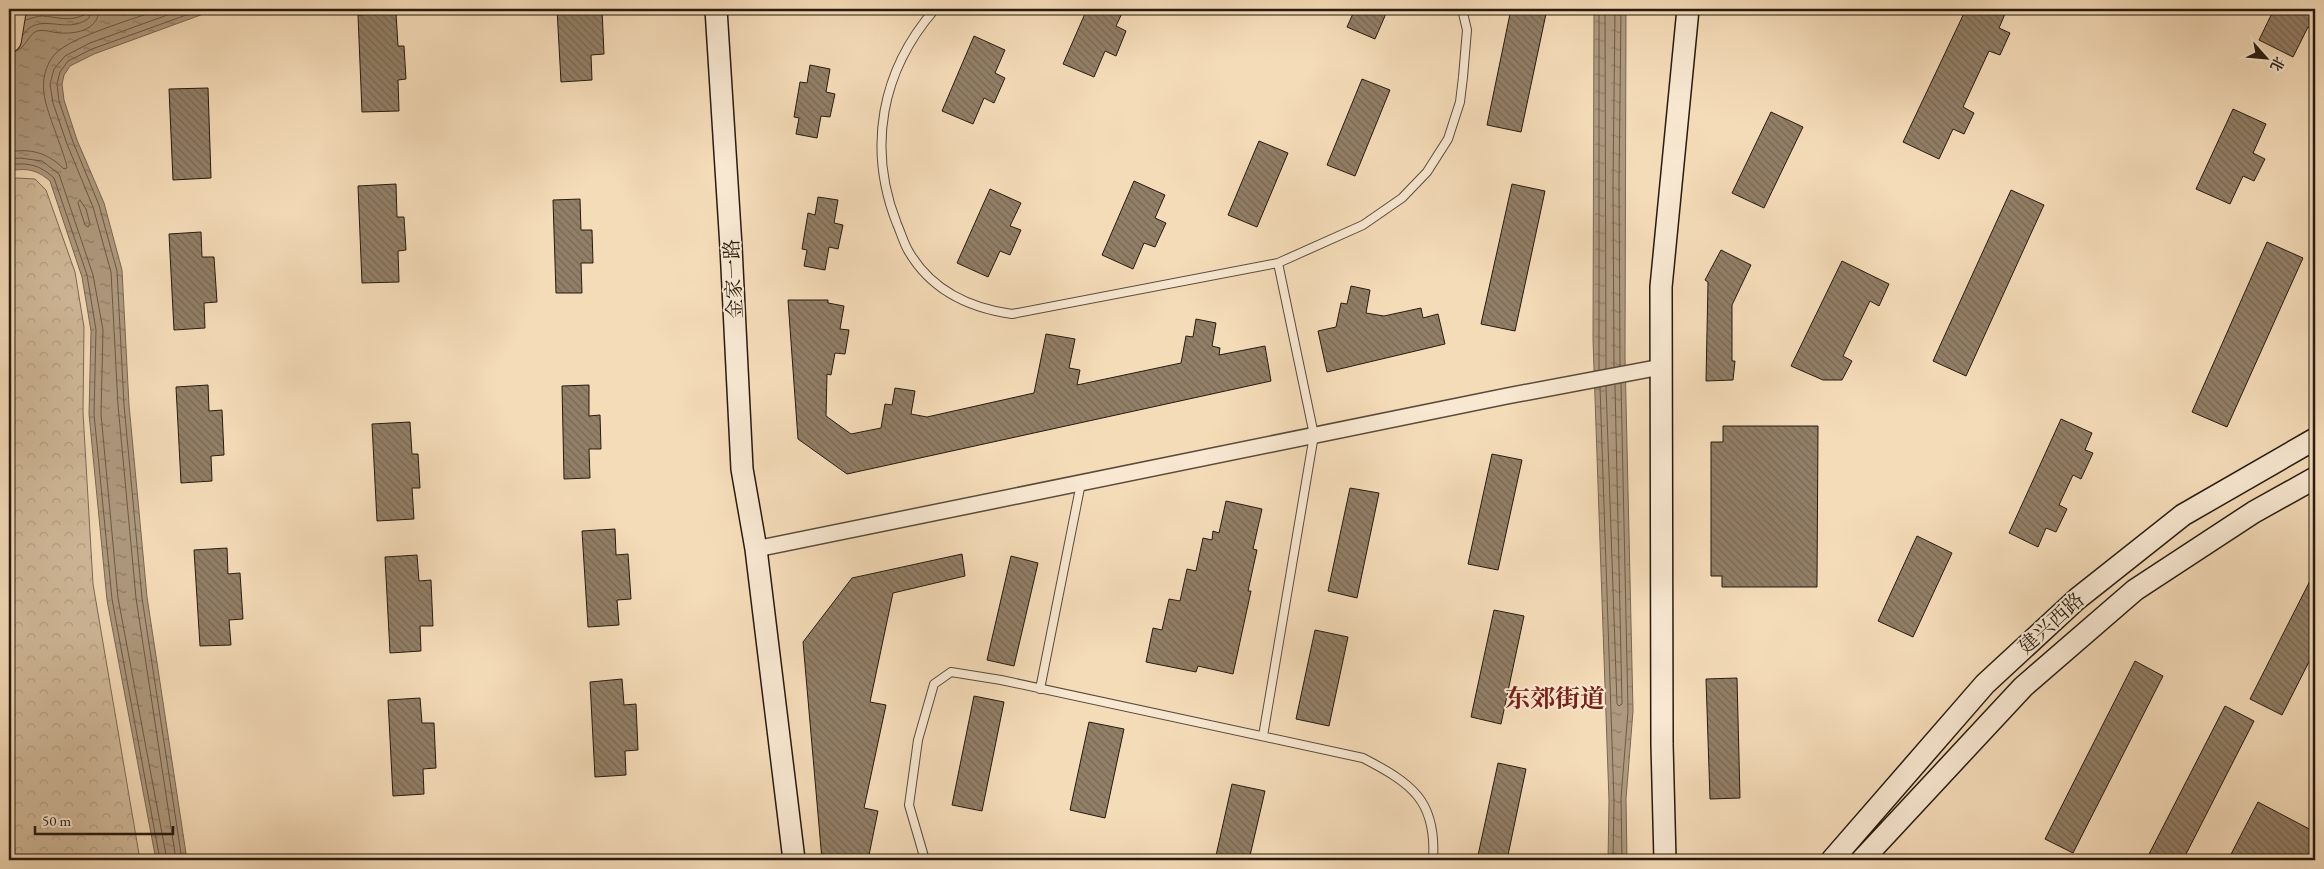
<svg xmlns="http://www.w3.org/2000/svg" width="2324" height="869" viewBox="0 0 2324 869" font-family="'EB Garamond','Noto Serif SC',serif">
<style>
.forest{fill:url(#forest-crowns);stroke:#7c6b56}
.water{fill:url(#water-ripples);stroke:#796752}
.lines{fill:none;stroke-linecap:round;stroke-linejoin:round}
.shore{stroke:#6b5a47;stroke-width:1}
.building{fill:url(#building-back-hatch);stroke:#271b0f}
.lane-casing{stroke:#5a4b3a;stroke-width:10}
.street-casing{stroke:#5a4b3a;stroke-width:18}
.secondary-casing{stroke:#271b0f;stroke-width:24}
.primary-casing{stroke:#271b0f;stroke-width:26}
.lane{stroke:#f8e8d2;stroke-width:8}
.street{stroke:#f8e8d2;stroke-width:15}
.secondary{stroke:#f8e8d2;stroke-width:21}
.primary{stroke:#f5dcb9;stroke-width:24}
.labels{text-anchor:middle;stroke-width:4;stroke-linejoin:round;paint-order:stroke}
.street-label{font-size:20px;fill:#271b0f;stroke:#f8e8d2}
.district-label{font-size:25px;font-weight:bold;fill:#7a1f14;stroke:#f8e8d2}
</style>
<defs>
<pattern id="forest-crowns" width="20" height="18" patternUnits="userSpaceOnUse" patternTransform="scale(1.25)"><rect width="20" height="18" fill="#d2bb9c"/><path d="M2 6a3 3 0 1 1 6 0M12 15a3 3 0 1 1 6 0" fill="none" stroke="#b4a085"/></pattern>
<pattern id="water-ripples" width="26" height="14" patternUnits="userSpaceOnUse" patternTransform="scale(1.25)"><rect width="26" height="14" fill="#af9a7f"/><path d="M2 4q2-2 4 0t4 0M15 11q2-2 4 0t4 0" fill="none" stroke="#8e7d66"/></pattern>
<pattern id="building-back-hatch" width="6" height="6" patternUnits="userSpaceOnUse" patternTransform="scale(1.25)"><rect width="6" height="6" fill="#927f67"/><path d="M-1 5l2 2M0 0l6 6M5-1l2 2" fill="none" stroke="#776753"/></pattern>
</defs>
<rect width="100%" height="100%" fill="#f5dcb9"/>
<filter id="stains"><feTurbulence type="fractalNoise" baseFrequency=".004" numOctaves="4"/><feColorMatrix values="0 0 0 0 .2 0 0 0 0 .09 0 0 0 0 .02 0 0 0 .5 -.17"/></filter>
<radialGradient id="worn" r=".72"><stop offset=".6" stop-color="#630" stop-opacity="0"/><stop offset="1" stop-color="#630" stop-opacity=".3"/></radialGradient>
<!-- forest -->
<path class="forest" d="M17,178L35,179L46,190L75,272L84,327L83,412L93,584L140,860H9V180Z"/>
<!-- water -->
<path class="water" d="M86,9H217L94,54L70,66L64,75L62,84L64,100L77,140L104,203L122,270L129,405L147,597L187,860H156L107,600L89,414L91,331L82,277L50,181C36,169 26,168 9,171V37L22,16C28,14 35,11 41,11C60,12 67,16 86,9Z
M1594,9H1626L1625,357L1633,711L1626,799L1627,860H1608L1609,801L1593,340Z"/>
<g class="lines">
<!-- shore -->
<path class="shore" d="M1599,9V370
M1605,9L1606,369
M25,20C31,19 37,16 42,16C57,17 69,22 84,15L86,9
M23,35C39,10 66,36 89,18L92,9
M14,52C27,48 28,34 37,31C45,29 53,33 61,33C78,34 99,29 99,9
M9,152C31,148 48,153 64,169L67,168C67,161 50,119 47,107C41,88 42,68 56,53C71,37 139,17 162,9
M9,159L20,158L42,161L59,174L93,275L103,330L101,414L118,598L167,860
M9,165C28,162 40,165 54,178L87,275L96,330L94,414L112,599L160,860
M80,200L86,209L90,224L88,227L85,225L78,203Z
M1620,366L1619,183L1621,9
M1614,367L1613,183L1615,9
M1621,383L1628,711L1621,798L1622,860
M1606,386L1617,704L1619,706L1622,704L1615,385
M1600,387L1614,801L1613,860
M176,860L136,598L118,405L111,272L93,207L67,144L53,103L50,84L54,69L65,56L90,43L184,9
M182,860L142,598L124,405L117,271L99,205L73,142L59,101L57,84L60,72L68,61L92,49L203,9"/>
</g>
<!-- building -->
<path class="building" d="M557,9H602L604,54L591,55L592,80L561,82Z
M1087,9H1124L1116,26L1126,31L1116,56L1105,51L1094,77L1063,64Z
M1355,9H1388L1375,39L1347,27Z
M1511,9H1547L1521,132L1487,125Z
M1966,9H2007L1999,28L2010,33L2000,55L1989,51L1963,107L1974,113L1964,134L1953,129L1939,159L1903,142Z
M2274,9H2315V30L2308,27L2293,57L2259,40Z
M396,13L398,46H404L406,79L398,80L399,111L362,112L358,15Z
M974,36L1005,50L995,73L1005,78L994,103L984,98L973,124L942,111Z
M810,65L830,69L826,92L835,94L830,117L821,116L817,138L796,134L799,118L794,117L800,82L807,83Z
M1362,79L1390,90L1355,176L1327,165Z
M208,88L211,178L173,180L169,89Z
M2233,109L2266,124L2253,153L2265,159L2254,181L2243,176L2230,204L2196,189Z
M1771,112L1803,127L1764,208L1732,193Z
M1259,141L1288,153L1257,227L1228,215Z
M1134,181L1165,195L1155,218L1166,223L1155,247L1144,243L1133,269L1102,255Z
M396,184L397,217H404L406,250L398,251L399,282L362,283L358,186Z
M1512,184L1545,191L1515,331L1481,324Z
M990,189L1021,203L1010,226L1021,230L1010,255L1000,251L988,277L957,263Z
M2011,190L2044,205L1966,376L1933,361Z
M818,197L838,200L834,223L843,225L838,249L829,247L825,270L804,266L807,250L802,249L808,213L815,215Z
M580,199L581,230H592L593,263H581L582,293H556L553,200Z
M201,232L202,257H214L217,302L204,303L205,328L174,330L169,234Z
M2267,242L2303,258L2227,427L2192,412Z
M1721,250L1751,265L1732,305V361H1735L1733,380L1706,381L1708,282L1705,280Z
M1842,261L1889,284L1879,306L1870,301L1843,356L1852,361L1842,380H1823L1791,366Z
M1351,286L1370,290L1366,313L1384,316L1421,308L1423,318L1438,314L1445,344L1327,372L1318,331L1336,327L1341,303L1347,304Z
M788,300H828V303L844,306L840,329L849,330L845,354L835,353L831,375L827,374L826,416L851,434L881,428L885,404L892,405L895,388L915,391L911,414L927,417L1034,393L1046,334L1075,339L1069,368L1080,370L1077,385L1181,363L1186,336L1193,337L1196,319L1216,323L1212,346L1220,348L1219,355L1265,346L1271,381L847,474L798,439Z
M208,385L209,411L222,410L224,455L211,456L212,481L181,483L176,387Z
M589,385V416L600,415L601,449H589L590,478L564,479L562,386Z
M2061,419L2092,433L2085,450L2093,453L2081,479L2073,475L2059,505L2067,509L2056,532L2046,528L2038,547L2009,533Z
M410,422L412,454H418L420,488H412L414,519L377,521L372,424Z
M1723,426H1818L1817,587H1722V576H1711V442H1723Z
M1492,454L1522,460L1498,570L1468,564Z
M1350,488L1379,493L1357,598L1328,591Z
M1226,501L1262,509L1253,549L1257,550L1248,591H1251L1233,674L1198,666L1196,672L1146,662L1153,628L1162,630L1169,599L1180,601L1187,569L1196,571L1203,538L1212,540L1213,531L1219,533Z
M615,529L616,555L628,554L631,599L617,600L619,625L588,627L582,531Z
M1917,536L1952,553L1913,637L1878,621Z
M227,548L228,574L240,573L243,619L229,620L231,645L200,646L194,550Z
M962,554L965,576L893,593L870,702L886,705L864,808L878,811L868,860H822L803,642L852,578Z
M417,555L419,581L431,580L433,626H420L421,651L390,653L385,557Z
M1011,556L1038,563L1014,666L987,660Z
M2315,571V650L2282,715L2250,699Z
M1494,610L1524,616L1501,724L1471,717Z
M1315,630L1348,637L1329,726L1296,719Z
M2135,661L2163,676L2073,853L2045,839Z
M1737,678L1740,798L1710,799L1706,679Z
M622,679L624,705L636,704L638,750L625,751L626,775L595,777L590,682Z
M974,696L1004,702L982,811L952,805Z
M420,698L422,723H434L436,768L423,769L424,794L393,796L388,700Z
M2225,706L2254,721L2183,860H2146Z
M1089,722L1124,729L1105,818L1070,810Z
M1498,763L1526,769L1507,860H1477Z
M1232,784L1265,791L1249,860H1215Z
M2258,802L2315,832V860H2228Z"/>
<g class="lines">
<defs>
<path id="lane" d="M935,9C881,71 867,148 897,224C901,233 904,244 909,252C932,291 969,308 1012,314L1278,263L1363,225L1402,198L1427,172L1448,139L1460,102L1463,77L1467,30L1462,9
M1040,689L1081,483
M1263,736L1314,435L1278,263
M925,860L909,805L918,740L934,684L951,672L1001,680L1363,758C1411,783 1437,800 1433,860"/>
<path id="street" d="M756,549L1507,396L1661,367"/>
<path id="secondary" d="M716,9L731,247L742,469L756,549L794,860
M1665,860L1662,744L1661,287L1688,9
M1832,860L1985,684L2077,599L2183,515L2315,439
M1862,860L2023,687L2135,590L2254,512L2315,478"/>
<path id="primary" d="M9,40L14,9"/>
</defs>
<!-- lane casing -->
<use href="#lane" class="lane-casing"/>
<!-- street casing -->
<use href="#street" class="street-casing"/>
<!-- secondary casing -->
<use href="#secondary" class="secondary-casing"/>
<!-- primary casing -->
<use href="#primary" class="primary-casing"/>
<!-- lane -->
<use href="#lane" class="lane"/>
<!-- street -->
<use href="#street" class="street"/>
<!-- secondary -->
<use href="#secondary" class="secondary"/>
<!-- primary -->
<use href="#primary" class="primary"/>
</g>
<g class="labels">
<!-- street labels -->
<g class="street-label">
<text transform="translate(733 279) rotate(-93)" y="7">金家一路</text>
<text transform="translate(2051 623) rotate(-42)" y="7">建兴西路</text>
</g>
<!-- district labels -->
<g class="district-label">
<text x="1555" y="707">东郊街道</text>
</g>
</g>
<!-- margin -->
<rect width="2324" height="869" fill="none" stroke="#f5dcb9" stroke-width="30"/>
<rect x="10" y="10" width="2304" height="849" fill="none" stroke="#271b0f" stroke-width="2.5"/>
<rect x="15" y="15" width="2294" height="839" fill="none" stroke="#271b0f"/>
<!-- north arrow -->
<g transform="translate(2266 58) rotate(117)" stroke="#f8e8d2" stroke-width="4" paint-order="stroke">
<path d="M0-4L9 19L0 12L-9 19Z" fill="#271b0f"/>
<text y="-8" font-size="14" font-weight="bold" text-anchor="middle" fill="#271b0f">北</text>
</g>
<!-- scale -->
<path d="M35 826v8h138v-8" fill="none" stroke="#271b0f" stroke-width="2.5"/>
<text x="42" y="826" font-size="15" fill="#271b0f" stroke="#f8e8d2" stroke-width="4" paint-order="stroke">50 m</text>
<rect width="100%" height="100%" filter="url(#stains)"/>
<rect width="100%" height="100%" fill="url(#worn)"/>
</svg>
